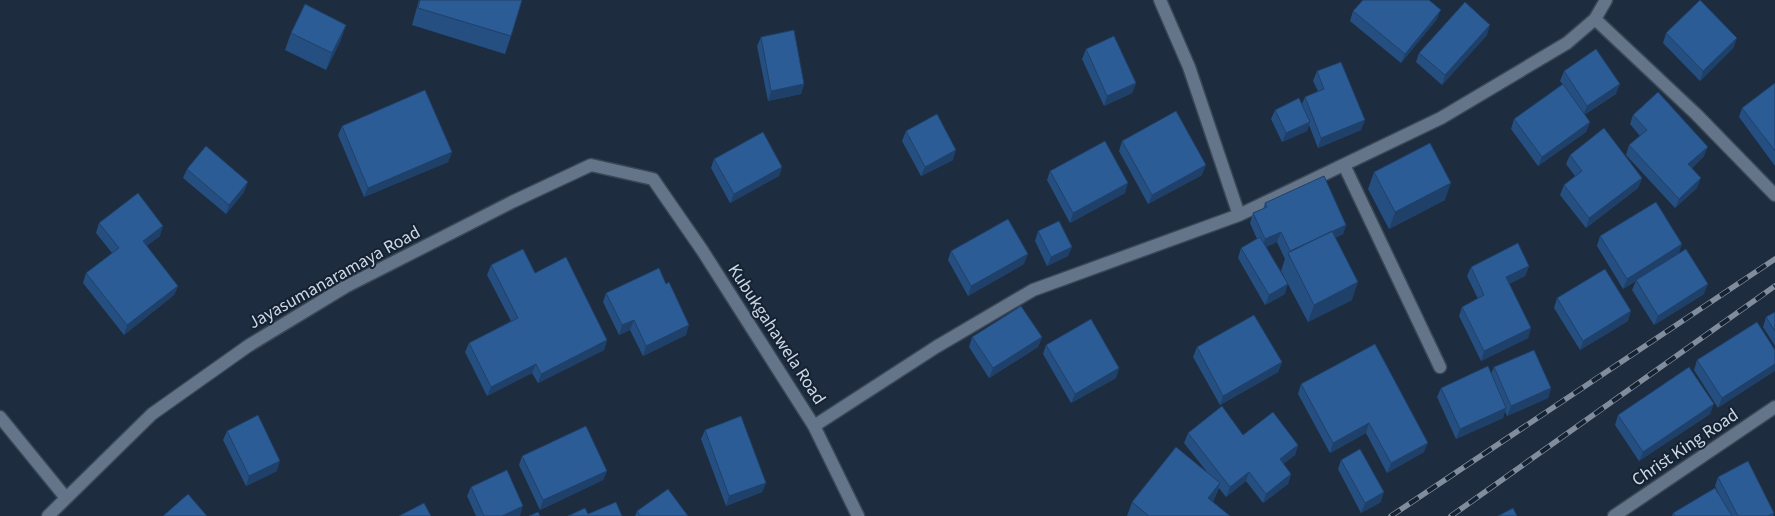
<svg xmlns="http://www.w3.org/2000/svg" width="1775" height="516" viewBox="0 0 1775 516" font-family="'Source Sans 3',sans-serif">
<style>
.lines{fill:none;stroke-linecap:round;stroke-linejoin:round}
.minor-casing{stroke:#3a4756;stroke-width:15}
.minor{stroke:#64758a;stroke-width:12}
.rail-casing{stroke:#818d9c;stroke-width:5.5}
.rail{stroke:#142233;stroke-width:4;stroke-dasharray:11;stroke-linecap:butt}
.wall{fill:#264f81}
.shaded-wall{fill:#1f4069}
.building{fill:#2c5c96;stroke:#1f4069}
.labels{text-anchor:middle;stroke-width:4;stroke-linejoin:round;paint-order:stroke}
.street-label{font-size:18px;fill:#ced8e4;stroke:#142233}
</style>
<rect width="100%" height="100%" fill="#1d2c3e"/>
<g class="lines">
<defs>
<path id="minor" d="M1160,0L1189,67L1239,215
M1595,19L1696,114L1775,195
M1344,165L1440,367
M0,417L66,498
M814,426L936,347L1033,290L1239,215L1441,118L1567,43L1595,19L1606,0
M48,516L152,414L248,346L345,287L512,202L591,165L653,179L702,250L814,426L858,516
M1614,516L1775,407"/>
</defs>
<!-- minor casing -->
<use href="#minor" class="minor-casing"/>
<!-- minor -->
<use href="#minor" class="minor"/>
<defs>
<path id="rail" d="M1391,516L1775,259
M1451,516L1775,286"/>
</defs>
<!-- rail casing -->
<use href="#rail" class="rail-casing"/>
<!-- rail -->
<use href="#rail" class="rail"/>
</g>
<!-- wall -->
<path class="wall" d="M419,0H522L511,36L505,54L412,25Z
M1353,11L1437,19L1401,63L1350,21Z
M346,25L340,42L326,70L285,50L291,33Z
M1666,33L1734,47L1700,81L1663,43Z
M1487,35L1442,85L1416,62L1419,53Z
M761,37L804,84L801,94L768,101L757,46Z
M1086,49L1136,83L1132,93L1104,106L1082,59Z
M1317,71L1361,130L1318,148L1309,125L1307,131L1282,142L1271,119L1275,110L1302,104L1305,97L1318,91L1313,81Z
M1564,71L1616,94L1584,115L1590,122L1586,132L1538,166L1511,129L1514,119L1564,86L1560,81Z
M1775,83V166L1739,117L1742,108Z
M1633,115L1704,156L1692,168L1697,188L1675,208L1626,155L1629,145L1640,136L1630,124Z
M342,126L452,152L448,162L364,197L338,135Z
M906,131L953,160L921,176L902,141Z
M1122,141L1202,175L1148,204L1119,151Z
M1570,155L1642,178L1638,188L1586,228L1560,195L1564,185L1575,176L1566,164Z
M714,159L782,167L779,176L730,203L711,168Z
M187,169L244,192L226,214L183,178Z
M1050,171L1125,193L1070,223L1047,180Z
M1374,172L1445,200L1389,229L1368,189Z
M1265,203L1346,225L1343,234L1335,238L1352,300L1308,322L1281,271L1285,259L1277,242L1266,247L1285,294L1265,305L1238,258L1241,248L1257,239L1250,223L1253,213L1263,209Z
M99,223L160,236L146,246L178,286L174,295L124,335L83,283L86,273L112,253L96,233Z
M1038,231L1068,256L1047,266L1035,241Z
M1600,236L1679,253L1704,294L1654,325L1632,290L1636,281L1623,289L1597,246Z
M951,251L1024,264L968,296L948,260Z
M491,265L535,273L607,340L604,350L538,383L532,373L487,396L465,352L469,343L511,321L487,275Z
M1529,266L1525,276L1509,284L1531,328L1528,338L1481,361L1459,316L1462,307L1478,299L1467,276L1471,267Z
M606,293L686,335L643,356L630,330L619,335L603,302Z
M1557,298L1628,321L1580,350L1554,308Z
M1775,312V346L1763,327L1766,317Z
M1757,322L1718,408L1694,370L1697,360Z
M972,337H1042L1038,347L989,378L969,347Z
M1046,345L1119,368L1116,378L1071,403L1043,354Z
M1197,347L1282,362L1278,372L1220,405L1193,357Z
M1494,367L1551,388L1548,398L1507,416L1505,411L1503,418L1456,439L1437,397L1441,388L1491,374Z
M1301,384L1424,452L1387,473L1366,433L1330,453L1298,394Z
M1710,414L1639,461L1615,425L1618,415Z
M705,430L766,483L762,492L726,506L701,439Z
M227,431L277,471L246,486L223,440Z
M1188,433L1243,435L1298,445L1295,455L1283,464L1291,474L1288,484L1263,503L1246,481L1226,497L1219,488L1213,502L1230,516H1127L1132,502L1207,472L1184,443Z
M522,456L607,471L603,480L540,510L519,465Z
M1341,460L1381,502L1361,513L1338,469Z
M1718,477L1774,513L1773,516H1672L1673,513L1719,494L1715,486Z
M471,487L520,516H476L467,496Z
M637,511L688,516H635Z"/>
<!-- shaded-wall -->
<path class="shaded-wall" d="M1441,10L1437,19L1401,63L1405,54Z
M346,25L340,42L326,70L332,53Z
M1490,25L1487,35L1442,85L1445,75Z
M1737,38L1734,47L1700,81L1703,71Z
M1136,83L1132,93L1104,106L1107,96Z
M804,84L801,94L768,101L771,91Z
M1620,84L1616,94L1583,115L1587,106Z
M1365,120L1361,130L1318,148L1321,138Z
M1310,122L1307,131L1282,142L1286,133Z
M1590,122L1586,132L1538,166L1542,157Z
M1708,147L1704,156L1685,174L1688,164Z
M956,150L953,160L921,176L925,167Z
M452,152L448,162L364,197L368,188Z
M1206,165L1202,175L1148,204L1152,195Z
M782,167L779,176L730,203L734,194Z
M1642,178L1638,188L1586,228L1589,218Z
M1701,178L1697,188L1675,208L1679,199Z
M248,182L244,192L226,214L229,205Z
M1128,183L1125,193L1070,223L1073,213Z
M1451,183L1445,200L1389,229L1395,212Z
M1346,225L1343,234L1290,259L1288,255L1290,251Z
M163,226L160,236L140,251L143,241Z
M1281,232L1277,242L1262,249L1265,239Z
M1682,244L1679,253L1623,289L1627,279Z
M1072,247L1068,256L1047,266L1051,257Z
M1028,254L1024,264L968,296L971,286Z
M1529,266L1525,276L1502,287L1506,277Z
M1358,282L1352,300L1308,322L1314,305Z
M1288,284L1285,294L1265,305L1269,295Z
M1708,284L1704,294L1654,325L1658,316Z
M178,286L174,295L124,335L127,325Z
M1631,311L1628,321L1580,350L1583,341Z
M634,320L630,330L619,335L622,325Z
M689,325L686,335L643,356L646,346Z
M1531,328L1528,338L1481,361L1484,351Z
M1042,337L1038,347L989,378L993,368Z
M607,340L604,350L538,383L541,374Z
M1282,362L1278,372L1220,405L1223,396Z
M536,364L532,373L487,396L491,387Z
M1775,364V371L1718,408L1722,398Z
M1119,368L1116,378L1071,403L1075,394Z
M1551,388L1548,398L1507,416L1511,406Z
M1714,404L1710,414L1639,461L1643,452Z
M1506,408L1503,418L1456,439L1460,429Z
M1369,423L1366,433L1330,453L1333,443Z
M1428,443L1424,452L1387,473L1391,463Z
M1298,445L1295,455L1277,469L1280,459Z
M280,461L277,471L246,486L249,476Z
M607,471L603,480L540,510L543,500Z
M1249,472L1246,481L1226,497L1230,487Z
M1291,474L1288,484L1263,503L1266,494Z
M766,483L762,492L726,506L729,496Z
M1220,483L1214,500L1202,516L1208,498Z
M1384,492L1381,502L1361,513L1365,503Z
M523,506L520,516H502Z"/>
<!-- building -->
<path class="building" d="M420,0H522L511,36L418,8Z
M1363,0H1429L1441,10L1405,54L1353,11Z
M1700,0L1737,38L1703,71L1666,33Z
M1465,2L1490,25L1445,75L1419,53Z
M305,4L346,25L332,53L291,33Z
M794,30L804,84L771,91L761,37Z
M1114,36L1136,83L1107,96L1086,49Z
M1596,49L1620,84L1587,106L1564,71Z
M1341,62L1365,120L1321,138L1305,97L1324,89L1317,71Z
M1775,83V151L1742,108Z
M1563,84L1590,122L1542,157L1514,119Z
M425,90L452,152L368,188L342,126Z
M1658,92L1708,147L1688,164L1701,178L1679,199L1629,145L1647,130L1633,115Z
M1299,98L1310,122L1286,133L1275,110Z
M1176,111L1206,165L1152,195L1122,141Z
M937,114L956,150L925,167L906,131Z
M1604,128L1642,178L1589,218L1564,185L1582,171L1570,155Z
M763,132L782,167L734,194L714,159Z
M1105,141L1128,183L1073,213L1050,171Z
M1430,143L1451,183L1395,212L1374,172Z
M206,146L248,182L229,205L187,169Z
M1324,176L1346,225L1290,251L1281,232L1265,239L1253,213L1267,207L1265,203Z
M138,193L163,226L143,241L178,286L127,325L86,273L119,248L99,223Z
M1656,202L1682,244L1627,279L1600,236Z
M1008,219L1028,254L971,286L951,251Z
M1059,221L1072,247L1051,257L1038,231Z
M1332,231L1358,282L1314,305L1288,253Z
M1260,237L1288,284L1269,295L1241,248Z
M1518,243L1529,266L1506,277L1531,328L1484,351L1462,307L1484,295L1471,267Z
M523,249L535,273L566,257L607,340L541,374L536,364L491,387L469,343L518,318L491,265Z
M1686,249L1708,284L1658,316L1636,280Z
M659,268L666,284L669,282L689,325L646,346L634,320L622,325L606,293Z
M1605,269L1631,311L1583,341L1557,298Z
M1021,306L1042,337L993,368L972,337Z
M1775,312V331L1766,317Z
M1254,315L1282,362L1223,396L1197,347Z
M1091,319L1119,368L1075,394L1046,345Z
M1757,322L1775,350V364L1722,398L1697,360Z
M1375,344L1428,443L1391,463L1369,423L1333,443L1301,384Z
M1534,350L1551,388L1511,406L1494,367Z
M1488,366L1506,408L1460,429L1441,388Z
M1689,367L1714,404L1643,452L1618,415Z
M1222,406L1243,435L1273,412L1298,445L1280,459L1291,474L1266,494L1249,472L1230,487L1188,433Z
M258,415L280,461L249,476L227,431Z
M741,416L766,483L729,496L705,430Z
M586,426L607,471L543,500L522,456Z
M1176,447L1220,483L1208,498L1230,516H1149L1132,502Z
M1360,449L1384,492L1365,503L1341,460Z
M1748,461L1774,513L1768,516H1738L1718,477Z
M507,470L523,506L502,516H484L471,487Z
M1715,488L1732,516H1675L1673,513Z
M668,489L688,516H640L637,511Z
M188,494L207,516H163Z
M616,502L622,516H568L585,508L588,514Z
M424,503L431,516H399Z
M1513,508L1517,516H1498Z
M538,512L540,516H529Z"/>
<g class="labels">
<!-- street labels -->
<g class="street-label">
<text transform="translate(334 277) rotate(-29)" y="6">Jayasumanaramaya Road</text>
<text transform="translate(777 334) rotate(57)" y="6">Kubukgahawela Road</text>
<text transform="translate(1685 447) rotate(-34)" y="6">Christ King Road</text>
</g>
</g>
</svg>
